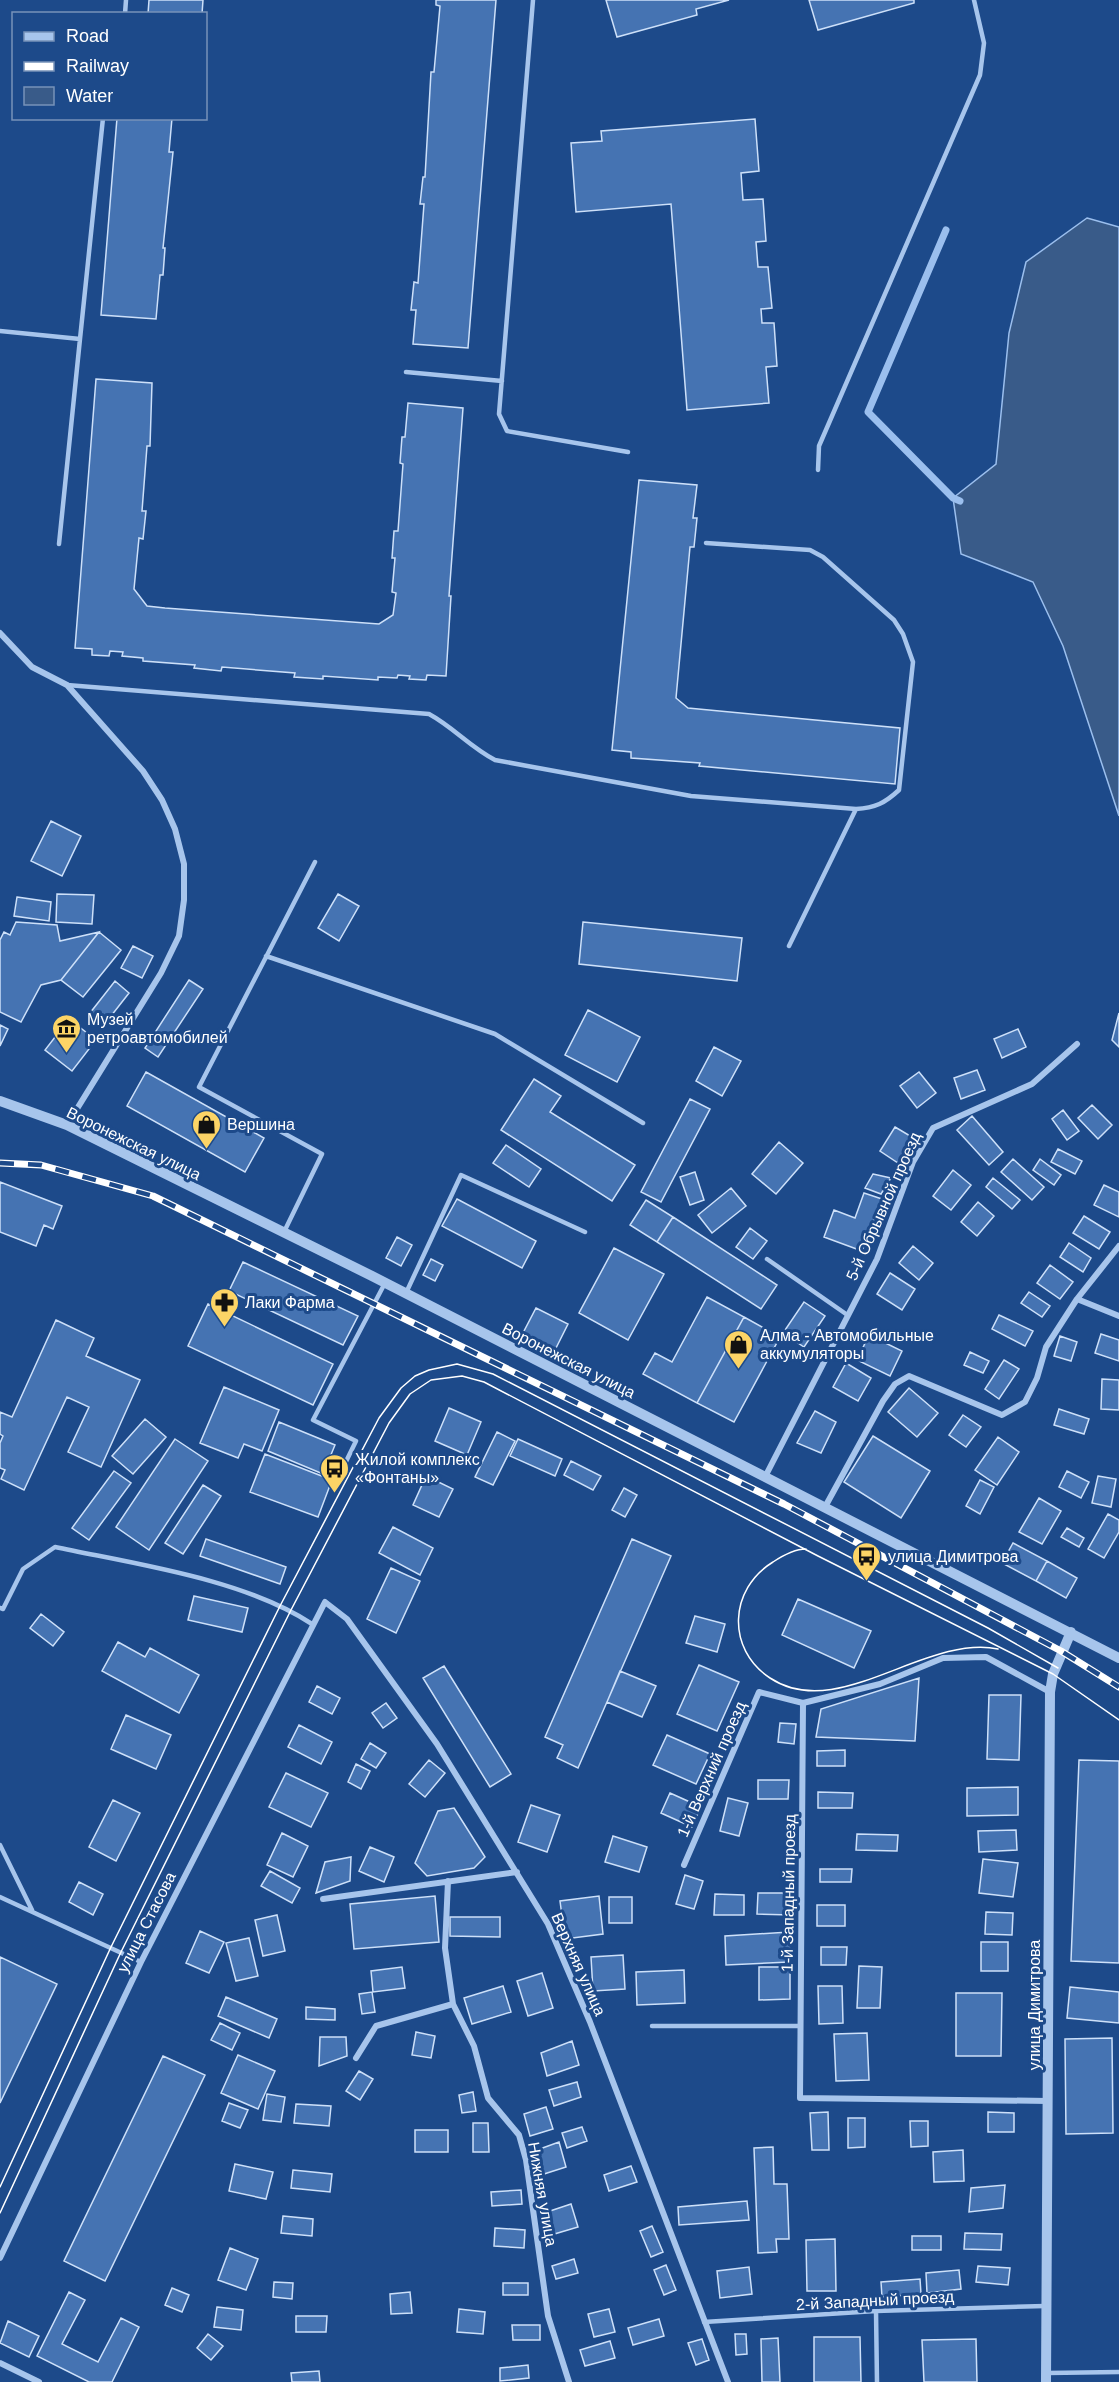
<svg xmlns="http://www.w3.org/2000/svg" width="1119" height="2382" font-family="Arial,sans-serif">
	<style>
		.water { fill: #395b89; stroke: #9bbfee; stroke-width: 1.5 }
		.lines { fill: none; stroke-linecap: round; stroke-linejoin: round }
		.stream { stroke: #9bbfee; stroke-width: 7 }
		.building { fill: #4573b2; stroke: #cde0f9; stroke-width: 1.5 }
		.service { stroke: #a7c5ec; stroke-width: 4.5 }
		.minor { stroke: #a7c5ec; stroke-width: 6 }
		.tertiary { stroke: #a7c5ec; stroke-width: 10 }
		.tram { stroke: #fff; stroke-width: 1.5 }
		.rail-casing { stroke: #fff; stroke-width: 7 }
		.rail { stroke: #1d4a8a; stroke-width: 4.5; stroke-dasharray: 14; stroke-linecap: butt }
		.labels { text-anchor: middle; stroke-width: 6; stroke-linejoin: round; paint-order: stroke }
		.poi-label { font-size: 16px; fill: #fff; stroke: #1d4a8a; text-anchor: start }
		.street-label { font-size: 16px; fill: #fff; stroke: #1d4a8a }
	</style>
	<rect width="100%" height="100%" fill="#1d4a8a"/>
	<path class="water" d="M1087,218L1119,227V816L1063,646L1033,582L961,554L953,498L996,464L1009,333L1026,262Z"/>
	<g class="lines">
		<path class="stream" d="M946,230L868,412L953,498L960,501"/>
	</g>
	<path class="building" d="M149,0H203L202,14H148Z
		M436,0H496L468,348L413,344L416,310H411L414,282L418,283L424,204H420L423,177H425L431,72H434L440,6L436,5Z
		M606,0H729L696,9L697,15L617,37Z
		M809,0H914V3L818,30Z
		M117,118H172L169,152H173L163,248H165L163,275H160L156,319L101,315Z
		M755,119L759,171L741,173L743,200L763,199L766,241L756,242L758,267H768L772,308L761,309L762,323H774L777,366L766,367L769,403L687,410L671,204L576,212L571,143L602,141L601,131Z
		M96,379L152,383L150,446H147L142,511H146L143,539L139,538L134,589L147,606L165,608L379,624L393,615L396,593L392,592L395,558H392L394,531H398L403,464L400,463L402,437H405L408,403L463,408L449,596H451L446,676L427,675L426,680L409,679L410,676L398,675L397,678L378,677V680L323,676V679L294,677L295,673L222,667L221,671L194,668L195,665L143,661V658L122,656L123,652L110,651L109,656L92,655V649L75,648Z
		M639,480L697,485L693,518H697L694,547H690L676,698L688,708L900,728L895,784L699,766L700,763L631,758V752L612,750Z
		M51,821L81,836L62,876L31,861Z
		M57,894L94,895L92,924L56,922Z
		M338,894L359,906L339,941L318,928Z
		M17,897L51,902L49,921L14,916Z
		M16,922L57,925L60,941L99,932L61,980L41,985L21,1022L0,1012V940L4,932L10,935Z
		M583,922L742,938L737,981L579,964Z
		M99,932L121,950L83,997L61,980Z
		M133,946L153,956L142,978L121,968Z
		M189,980L203,989L158,1057L145,1048Z
		M115,981L129,993L104,1025L90,1013Z
		M588,1010L640,1037L617,1082L565,1055Z
		M1119,1013V1047L1112,1040Z
		M69,1019L96,1040L72,1071L45,1050Z
		M0,1025L8,1029L0,1046Z
		M1018,1029L1026,1047L1002,1058L994,1039Z
		M714,1047L741,1061L722,1096L696,1081Z
		M977,1070L985,1090L961,1099L954,1078Z
		M146,1072L264,1138L245,1172L127,1106Z
		M919,1072L936,1093L917,1108L900,1086Z
		M534,1079L561,1096L550,1112L635,1165L612,1201L501,1130Z
		M690,1099L710,1109L661,1202L641,1192Z
		M1092,1105L1112,1125L1098,1139L1078,1118Z
		M1063,1110L1079,1131L1067,1140L1052,1119Z
		M972,1116L1003,1152L989,1165L957,1130Z
		M895,1127L917,1140L901,1165L880,1151Z
		M779,1142L803,1163L776,1194L752,1174Z
		M506,1145L541,1169L529,1187L493,1163Z
		M1058,1149L1082,1161L1075,1174L1051,1162Z
		M1013,1159L1044,1187L1032,1200L1001,1172Z
		M1040,1159L1061,1175L1054,1185L1033,1170Z
		M953,1170L971,1185L951,1210L933,1196Z
		M695,1172L704,1200L690,1205L680,1177Z
		M873,1174L891,1178L881,1194L865,1188Z
		M993,1178L1020,1200L1012,1209L986,1187Z
		M0,1182L62,1206L53,1229L44,1225L36,1246L0,1232Z
		M1104,1185L1119,1192V1217L1094,1205Z
		M731,1188L746,1206L712,1233L698,1215Z
		M864,1193L882,1199L862,1251L824,1237L834,1210L855,1218Z
		M457,1199L536,1241L522,1268L442,1226Z
		M646,1200L673,1217L657,1242L630,1225Z
		M978,1202L994,1216L977,1236L961,1222Z
		M1084,1216L1110,1232L1099,1249L1073,1233Z
		M673,1217L777,1285L761,1309L657,1242Z
		M750,1228L767,1241L753,1259L736,1247Z
		M397,1237L412,1245L401,1266L386,1258Z
		M1069,1243L1091,1258L1083,1272L1060,1257Z
		M913,1246L933,1263L919,1280L899,1263Z
		M614,1248L664,1274L628,1340L579,1313Z
		M431,1259L443,1265L435,1281L423,1275Z
		M243,1262L358,1316L343,1345L229,1291Z
		M1050,1265L1073,1282L1060,1299L1037,1283Z
		M890,1273L915,1289L902,1310L877,1294Z
		M1029,1292L1050,1306L1042,1317L1021,1303Z
		M707,1297L744,1317L697,1403L643,1374L655,1353L672,1362Z
		M804,1302L825,1316L804,1347L783,1333Z
		M208,1304L333,1364L313,1405L188,1346Z
		M536,1308L568,1324L555,1350L523,1333Z
		M999,1315L1033,1331L1025,1346L992,1329Z
		M744,1317L780,1337L734,1422L697,1403Z
		M56,1320L94,1338L86,1356L140,1380L101,1467L68,1452L89,1407L67,1397L24,1490L1,1479L5,1470L0,1468V1443L3,1436L0,1434V1412L12,1417Z
		M1101,1334L1119,1340V1361L1095,1353Z
		M869,1335L902,1351L890,1376L857,1360Z
		M1060,1336L1077,1342L1071,1361L1054,1356Z
		M970,1352L989,1361L983,1373L964,1365Z
		M1004,1360L1019,1369L999,1399L985,1389Z
		M846,1363L871,1378L858,1401L833,1387Z
		M1102,1379L1119,1380V1410L1101,1409Z
		M224,1387L279,1410L262,1451L244,1444L238,1458L200,1443Z
		M909,1388L938,1413L917,1437L888,1412Z
		M449,1408L481,1422L467,1455L435,1441Z
		M1059,1409L1089,1419L1084,1434L1054,1425Z
		M815,1411L836,1422L821,1453L797,1443Z
		M963,1415L981,1427L966,1447L949,1435Z
		M145,1419L166,1437L133,1474L112,1456Z
		M279,1422L335,1445L323,1474L268,1451Z
		M497,1432L515,1441L493,1485L475,1477Z
		M873,1436L930,1471L901,1518L844,1482Z
		M998,1437L1019,1452L997,1485L975,1470Z
		M175,1439L208,1461L149,1550L116,1527Z
		M518,1439L562,1459L555,1476L510,1456Z
		M265,1454L332,1480L318,1517L250,1492Z
		M571,1461L601,1476L593,1490L564,1475Z
		M114,1471L131,1483L89,1540L72,1528Z
		M1067,1471L1089,1482L1081,1498L1059,1487Z
		M426,1476L453,1489L439,1517L413,1505Z
		M1098,1476L1116,1479L1111,1507L1092,1503Z
		M980,1480L994,1487L980,1514L966,1506Z
		M203,1485L221,1496L183,1554L165,1543Z
		M624,1488L637,1495L625,1517L612,1510Z
		M1039,1498L1061,1511L1042,1544L1019,1532Z
		M1108,1514L1119,1520V1532L1104,1558L1088,1549Z
		M393,1527L433,1548L420,1575L379,1553Z
		M1067,1528L1084,1538L1079,1547L1061,1537Z
		M206,1539L286,1567L280,1584L200,1556Z
		M632,1539L671,1556L578,1768L557,1758L563,1745L545,1737Z
		M1013,1543L1047,1561L1036,1581L1002,1563Z
		M1047,1561L1077,1578L1066,1598L1036,1581Z
		M391,1568L420,1581L396,1633L367,1619Z
		M194,1596L248,1608L242,1632L188,1620Z
		M798,1599L871,1631L854,1668L782,1635Z
		M41,1614L64,1632L53,1646L30,1628Z
		M695,1616L725,1624L717,1652L686,1643Z
		M118,1642L145,1657L150,1648L199,1675L179,1713L102,1671Z
		M699,1665L739,1682L717,1731L677,1714Z
		M444,1666L511,1774L490,1787L423,1678Z
		M620,1671L656,1686L642,1717L607,1702Z
		M919,1678L915,1741L816,1737L821,1709Z
		M317,1686L340,1698L332,1714L309,1702Z
		M989,1695H1021L1019,1760L987,1759Z
		M386,1703L397,1718L383,1728L372,1713Z
		M126,1715L171,1735L156,1769L111,1749Z
		M780,1723L796,1724L794,1744L778,1742Z
		M299,1725L332,1742L321,1764L288,1747Z
		M667,1735L710,1754L696,1784L653,1765Z
		M370,1743L386,1753L376,1768L361,1759Z
		M845,1750V1766H817V1751Z
		M429,1760L445,1773L425,1797L409,1784Z
		M1079,1760L1119,1761V1963L1071,1961Z
		M356,1764L370,1771L361,1789L348,1782Z
		M286,1773L328,1793L311,1827L269,1807Z
		M758,1780H789L788,1799H758Z
		M1018,1787V1815L967,1816V1788Z
		M818,1792L853,1793L852,1808H818Z
		M670,1793L701,1807L692,1827L661,1813Z
		M728,1798L748,1803L739,1836L720,1831Z
		M113,1800L140,1813L116,1861L89,1847Z
		M531,1805L560,1815L547,1852L518,1842Z
		M454,1808L485,1857L474,1868L427,1876L415,1863L438,1811Z
		M1016,1830L1017,1850L979,1852L978,1831Z
		M282,1833L308,1846L293,1877L267,1865Z
		M857,1834L898,1835L897,1851L856,1850Z
		M613,1836L647,1847L639,1872L605,1862Z
		M370,1847L394,1857L384,1882L359,1871Z
		M351,1857L350,1881L316,1893L325,1862Z
		M983,1859L1018,1863L1013,1897L979,1893Z
		M820,1869H852L851,1882H820Z
		M270,1871L300,1888L292,1903L261,1886Z
		M685,1875L703,1881L694,1909L676,1904Z
		M79,1882L103,1894L93,1915L69,1902Z
		M758,1893H792V1915L757,1914Z
		M715,1894L744,1895V1915H714Z
		M435,1896L439,1942L354,1949L350,1904Z
		M599,1896L603,1934L565,1939L560,1901Z
		M609,1897H632V1923H609Z
		M817,1905H845V1926H817Z
		M986,1912L1013,1913L1012,1935L985,1934Z
		M277,1915L285,1951L263,1956L255,1920Z
		M450,1917H500V1937L450,1936Z
		M200,1931L224,1942L209,1973L186,1963Z
		M789,1932L790,1962L726,1965L725,1936Z
		M249,1938L258,1976L236,1981L226,1943Z
		M981,1942H1008V1971H981Z
		M821,1947H847L846,1965H821Z
		M623,1955L625,1989L593,1991L591,1957Z
		M0,1957L57,1984L0,2103Z
		M859,1966L882,1967L880,2008H857Z
		M402,1967L405,1988L373,1992L371,1971Z
		M759,1967H790V1999L759,2000Z
		M684,1970L685,2003L637,2005L636,1972Z
		M542,1973L553,2008L528,2016L517,1981Z
		M503,1986L511,2012L472,2024L464,1998Z
		M818,1986H842L843,2023L819,2024Z
		M1070,1987L1119,1992V2023L1067,2018Z
		M372,1992L375,2012L362,2014L359,1994Z
		M956,1993H1002L1001,2056H956Z
		M226,1997L277,2019L269,2038L218,2016Z
		M306,2007L335,2009V2020L306,2019Z
		M220,2023L240,2033L232,2050L211,2040Z
		M416,2032L435,2036L431,2058L412,2055Z
		M867,2033L869,2080L836,2081L834,2034Z
		M320,2037H346L347,2056L319,2066Z
		M1112,2038L1113,2133L1066,2134L1065,2039Z
		M572,2041L579,2065L547,2076L541,2053Z
		M238,2055L275,2071L258,2109L221,2093Z
		M163,2056L205,2075L105,2281L64,2261Z
		M359,2071L373,2079L360,2100L346,2091Z
		M577,2082L581,2097L554,2106L549,2090Z
		M473,2092L476,2111L462,2113L459,2095Z
		M267,2094L285,2097L281,2122L263,2120Z
		M229,2103L248,2110L240,2128L222,2121Z
		M296,2104L331,2106L329,2126L294,2123Z
		M546,2107L553,2129L530,2136L524,2114Z
		M828,2112L829,2150H812L810,2113Z
		M988,2112L1014,2113V2132H988Z
		M848,2118H865V2147L848,2148Z
		M910,2121H928V2146L911,2147Z
		M473,2123H488L489,2152H473Z
		M582,2127L587,2141L567,2148L562,2133Z
		M415,2130H448V2152H415Z
		M559,2142L566,2167L544,2174L537,2150Z
		M773,2147L774,2184H787L789,2239H776L777,2252L758,2253L754,2148Z
		M963,2150L964,2181L934,2182L933,2152Z
		M235,2164L273,2172L266,2199L229,2191Z
		M631,2166L637,2182L609,2191L604,2175Z
		M293,2170L332,2174L330,2192L291,2188Z
		M1005,2185L1003,2208L969,2212L971,2188Z
		M521,2190L522,2204L492,2206L491,2192Z
		M747,2201L749,2220L679,2225L678,2207Z
		M571,2204L578,2227L551,2235L544,2213Z
		M283,2216L313,2219L312,2236L281,2233Z
		M652,2226L663,2252L651,2257L640,2231Z
		M495,2228L525,2230L524,2248L494,2246Z
		M965,2233L1002,2234L1001,2250L964,2249Z
		M912,2236H941V2250H912Z
		M835,2239L836,2291H807L806,2240Z
		M230,2248L258,2259L246,2290L218,2280Z
		M574,2259L578,2273L556,2279L552,2266Z
		M666,2265L676,2290L664,2295L654,2270Z
		M978,2266L1010,2268L1008,2285L976,2282Z
		M749,2267L752,2294L720,2298L717,2271Z
		M959,2270L961,2289L927,2293L926,2273Z
		M920,2279L921,2294L882,2297L881,2282Z
		M274,2282L293,2283L292,2299L273,2297Z
		M503,2283H528V2295H503Z
		M172,2288L189,2295L182,2312L165,2305Z
		M69,2292L85,2300L62,2344L98,2362L121,2318L139,2327L112,2382H89L37,2356Z
		M410,2292L412,2313L391,2314L390,2294Z
		M217,2307L243,2310L241,2330L214,2327Z
		M459,2309L485,2312L483,2334L457,2332Z
		M609,2309L615,2332L594,2337L588,2314Z
		M296,2316H327L326,2332H296Z
		M659,2319L664,2336L633,2345L628,2328Z
		M8,2321L39,2336L29,2357L0,2343Z
		M512,2325H540V2340H513Z
		M208,2334L223,2346L211,2360L197,2348Z
		M735,2334H746L747,2354L736,2355Z
		M814,2337H860L861,2382H814Z
		M778,2338L780,2382H762L761,2339Z
		M702,2339L709,2360L696,2365L688,2343Z
		M976,2339L977,2382H924L922,2340Z
		M610,2341L615,2358L585,2366L580,2350Z
		M528,2365L529,2378L500,2381V2368Z
		M319,2371L320,2382H292L291,2373Z"/>
	<g class="lines">
		<path class="service" d="M533,0L499,414L507,431L628,452
			M125,14L126,0
			M0,331L80,339L59,544
			M80,339L103,118
			M406,372L502,381
			M818,470L819,446L980,75L984,43L974,0
			M67,685L429,714C453,727 470,747 495,760L691,796L856,809C875,808 885,803 899,790L913,662L903,634L894,620L823,557L810,550L706,543
			M789,946L856,809
			M266,956L495,1034L643,1123
			M284,1232L322,1154L199,1087L315,862
			M767,1259L846,1314
			M406,1293L461,1175L585,1232
			M338,1478L356,1441L313,1420L385,1283
			M0,1608L3,1609L23,1569L55,1547C135,1564 244,1579 312,1624
			M0,1845L32,1910
			M0,1897L141,1962
			M652,2026H800
			M876,2311L877,2382
			M704,2322L876,2311L1045,2306
			M1047,2373L1119,2372"/>
		<path class="minor" d="M0,633L32,667L67,685L143,771L162,800L175,829L184,864V900L179,936L161,973L67,1125
			M1077,1299L1119,1316
			M765,1477L877,1259L913,1162L933,1128L1032,1084L1077,1044
			M825,1507L883,1401L895,1384L909,1376L1002,1415L1025,1402L1037,1378L1046,1347L1077,1299L1119,1246
			M684,1865L759,1692L803,1703
			M448,1881L445,1948L453,2004L474,2046L488,2098L519,2135L526,2160L548,2316L569,2382
			M323,1899L517,1872
			M356,2058L376,2026L453,2004
			M1049,2101L800,2098L803,1703L880,1684L943,1658L986,1657L1050,1692
			M0,2258L141,1962L325,1602L347,1619L437,1744L548,1924L590,2022L728,2382
			M0,2363L39,2382"/>
		<path class="tertiary" d="M0,1101L67,1125L372,1276L1119,1658
			M1046,2382L1050,1692L1053,1674L1071,1632"/>
		<path class="tram" d="M806,1549C794,1549 782,1556 773,1562C729,1589 726,1649 770,1678C838,1723 925,1634 998,1649
			M0,2187L111,1947L280,1606L379,1418L401,1388L415,1376L429,1370L457,1364L493,1374L988,1628L1058,1668
			M0,2213L121,1952L291,1610L389,1423L410,1394L431,1380L462,1376L484,1382L818,1556L1053,1674L1119,1720"/>
		<defs>
			<path id="rail" d="M0,1163L41,1165L153,1196L784,1504L1061,1651L1119,1687"/>
		</defs>
		<use href="#rail" class="rail-casing"/>
		<use href="#rail" class="rail"/>
	</g>
	<defs>
		<symbol id="museum-pin" viewBox="-11 -11 22 30"><path d="M0 17L-7.5 6A9.5 9.5 0 1 1 7.5 6Z" fill="#fcd466" stroke="#1d4a8a"/><path d="M0-6L6-3V-2H-6V-3ZM-5-1h2V3h-2ZM-1-1h2V3h-2ZM3-1h2V3H3ZM-6 4H6V6H-6Z" fill="#111"/></symbol>
		<symbol id="shop-pin" viewBox="-11 -11 22 30"><path d="M0 17L-7.5 6A9.5 9.5 0 1 1 7.5 6Z" fill="#fcd466" stroke="#1d4a8a"/><path d="M-5-2.5h2.3a2.7 3.5 0 0 1 5.4 0H5L5.5 6h-11ZM-1.5-2.5h3a1.5 2.3 0 0 0-3 0Z" fill="#111"/></symbol>
		<symbol id="pharmacy-pin" viewBox="-11 -11 22 30"><path d="M0 17L-7.5 6A9.5 9.5 0 1 1 7.5 6Z" fill="#fcd466" stroke="#1d4a8a"/><path d="M-2-6h4v4h4v4h-4v4h-4v-4h-4v-4h4Z" fill="#111"/></symbol>
		<symbol id="bus-pin" viewBox="-11 -11 22 30"><path d="M0 17L-7.5 6A9.5 9.5 0 1 1 7.5 6Z" fill="#fcd466" stroke="#1d4a8a"/><path d="M-5-6H5V4H4V6H2V4H-2V6H-4V4H-5ZM-3.5-4V0h7V-4ZM-3.5 1.2v1.5H-2V1.2ZM2 1.2v1.5H3.5V1.2Z" fill="#111"/></symbol>
	</defs>
	<g fill-rule="evenodd">
		<use href="#museum-pin" x="50" y="1012" width="33" height="45"/>
		<use href="#shop-pin" x="190" y="1108" width="33" height="45"/>
		<use href="#pharmacy-pin" x="208" y="1286" width="33" height="45"/>
		<use href="#shop-pin" x="722" y="1328" width="33" height="45"/>
		<use href="#bus-pin" x="318" y="1452" width="33" height="45"/>
		<use href="#bus-pin" x="850" y="1540" width="33" height="45"/>
	</g>
	<g class="labels">
		<g class="poi-label">
			<text x="87" y="1025">Музей<tspan x="87" dy="18">ретроавтомобилей</tspan></text>
			<text x="227" y="1130">Вершина</text>
			<text x="245" y="1308">Лаки Фарма</text>
			<text x="760" y="1341">Алма - Автомобильные<tspan x="760" dy="18">аккумуляторы</tspan></text>
			<text x="355" y="1465">Жилой комплекс<tspan x="355" dy="18">«Фонтаны»</tspan></text>
			<text x="888" y="1562">улица Димитрова</text>
		</g>
		<g class="street-label">
			<text transform="translate(134 1143) rotate(26)" y="6">Воронежская улица</text>
			<text transform="translate(883 1206) rotate(-66)" y="6">5-й Обрывной проезд</text>
			<text transform="translate(569 1360) rotate(27)" y="6">Воронежская улица</text>
			<text transform="translate(711 1769) rotate(-66)" y="6">1-й Верхний проезд</text>
			<text transform="translate(788 1893) rotate(-89)" y="6">1-й Западный проезд</text>
			<text transform="translate(146 1922) rotate(-63)" y="6">улица Стасова</text>
			<text transform="translate(579 1964) rotate(66)" y="6">Верхняя улица</text>
			<text transform="translate(1034 2005) rotate(-90)" y="6">улица Димитрова</text>
			<text transform="translate(543 2194) rotate(80)" y="6">Нижняя улица</text>
			<text transform="translate(875 2300) rotate(-3)" y="6">2-й Западный проезд</text>
		</g>
	</g>
	<rect x="12" y="12" width="195" height="108" fill="#1d4a8a" stroke="#7792b9" stroke-width="1.5"/>
	<rect x="24" y="32" width="30" height="9" fill="#a7c5ec" stroke="#7792b9" stroke-width="1.5"/>
	<text x="66" y="42" font-size="18" fill="#ffffff">Road</text>
	<rect x="24" y="62" width="30" height="9" fill="#ffffff" stroke="#7792b9" stroke-width="1.5"/>
	<text x="66" y="72" font-size="18" fill="#ffffff">Railway</text>
	<rect x="24" y="87" width="30" height="18" fill="#395b89" stroke="#7792b9" stroke-width="1.5"/>
	<text x="66" y="102" font-size="18" fill="#ffffff">Water</text>
</svg>
